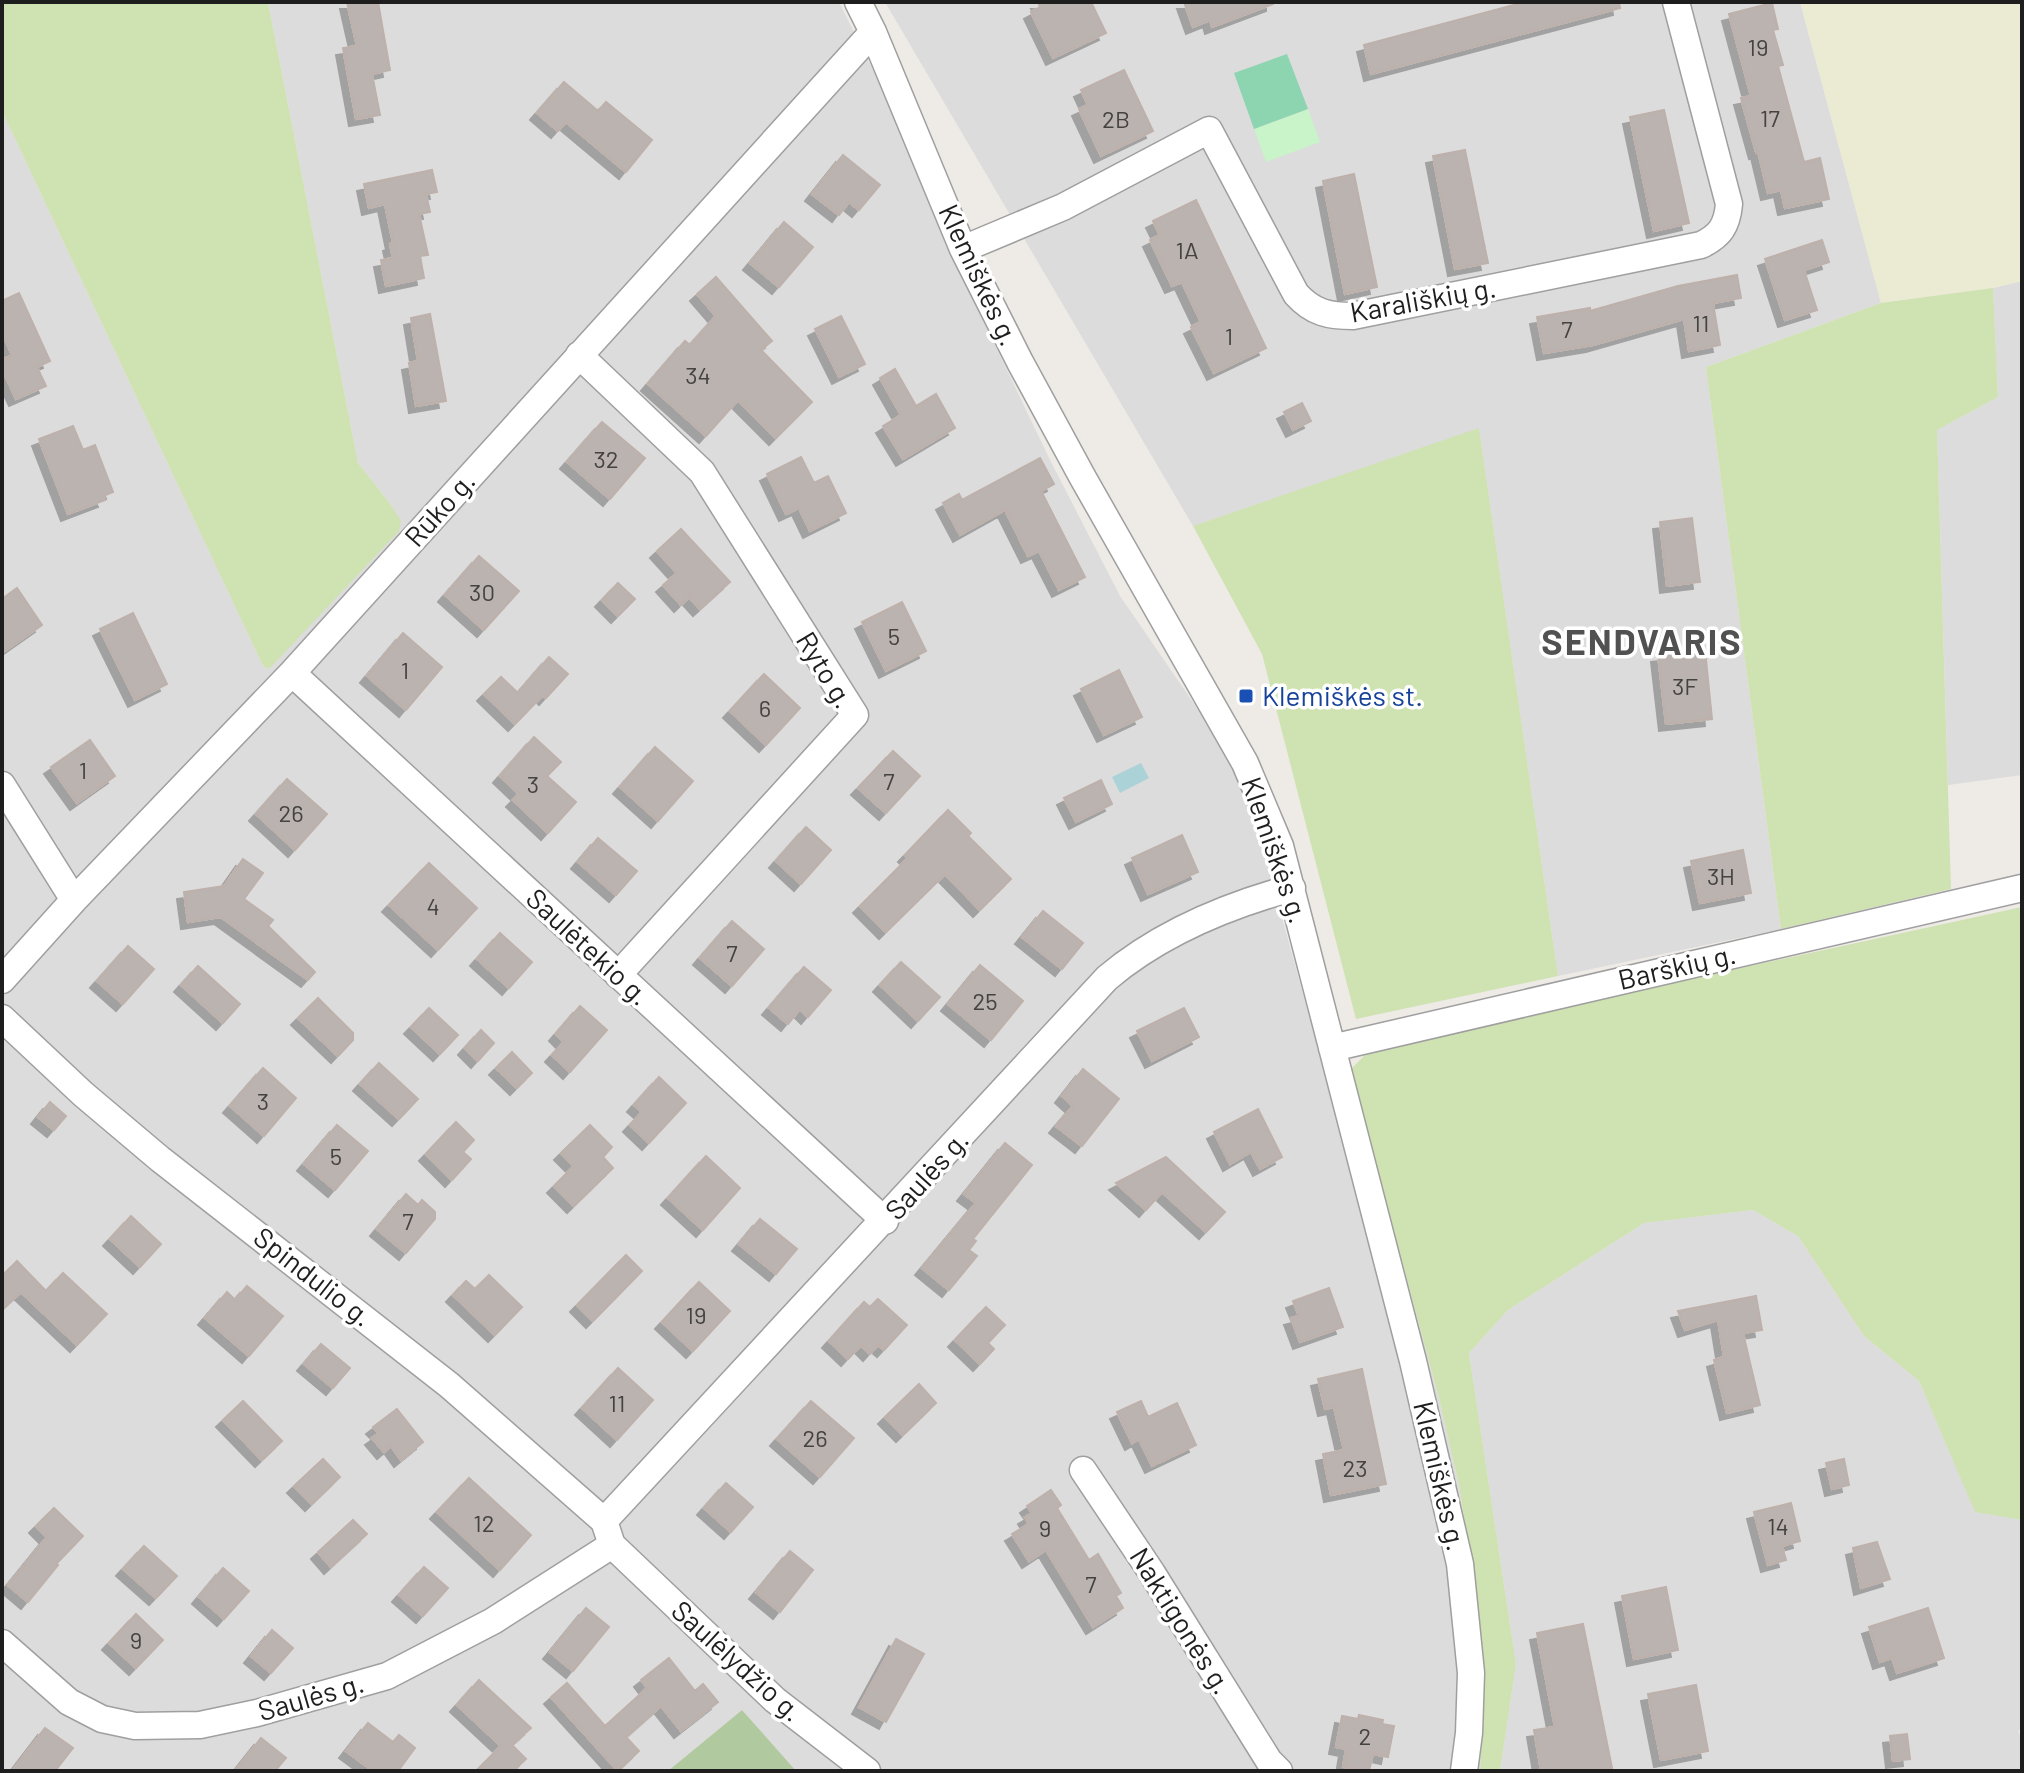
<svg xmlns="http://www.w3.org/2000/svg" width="2024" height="1773" font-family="Barlow,sans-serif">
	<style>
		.residential { fill: #dcdcdc }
		.farmland { fill: #ebead3 }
		.grass { fill: #cfe2b2 }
		.forest { fill: #b0c99f }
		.park { fill: #c9f3c8 }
		.pitch { fill: #8dd4b0 }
		.water { fill: #abd2d7 }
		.building { fill: #bbb3af; stroke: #beb0aa; stroke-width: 2; filter: url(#shadow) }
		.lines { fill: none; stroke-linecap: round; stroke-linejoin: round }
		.street-casing { stroke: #9f9f9f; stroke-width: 29 }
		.street { stroke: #fff; stroke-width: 26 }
		.transit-dot { fill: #1a4fb4; stroke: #fff; stroke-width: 3 }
		.labels { text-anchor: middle; stroke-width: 7; stroke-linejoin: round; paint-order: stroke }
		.number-label { font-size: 24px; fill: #454342 }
		.street-label { font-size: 28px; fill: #1e1e1e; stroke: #fff }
		.transit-label { font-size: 28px; fill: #164399; stroke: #fff; text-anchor: start }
		.district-label { font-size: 36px; font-weight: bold; letter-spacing: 2px; fill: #515151; stroke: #fff }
	</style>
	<defs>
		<filter id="shadow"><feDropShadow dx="-7" dy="7" stdDeviation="0" flood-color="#0004"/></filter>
	</defs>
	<rect width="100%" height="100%" fill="#eeeae6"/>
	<path class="residential" d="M268,2H839L876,76L964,280L1049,458L1120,596L1225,749L1255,820L1327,1081L1350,1070L1439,1398L1459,1485L1475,1589L1484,1687L1480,1771H795L742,1710L668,1771H2V111L263,666L269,669L391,505L358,463Z
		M885,2H1800L1881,303L1706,367L1781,929L1558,976L1479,429L1193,526Z
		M2022,281V775L1948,785L1937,430L1998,397L1993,288Z
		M1753,1210L1798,1236L1864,1336L1919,1381L1975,1511L2022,1520V1728L2018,1731L2022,1739V1771H1500L1516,1664L1469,1353L1508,1310L1644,1223Z"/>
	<path class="farmland" d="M1800,2H2022V281L1993,288L1881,303Z"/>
	<path class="grass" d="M2,2H268L358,463L391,505L401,521L399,531L269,669L263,666L2,111Z
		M1993,288L1998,397L1937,430L1951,889L1781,929L1706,367L1881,303Z
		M1479,428L1558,976L1356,1019L1262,654L1193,526Z
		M2022,907V1520L1975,1512L1919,1381L1864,1336L1798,1236L1753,1210L1644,1223L1508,1310L1469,1353L1516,1664L1500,1771H1480L1484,1687L1475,1589L1459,1485L1439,1398L1350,1070L1372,1048Z"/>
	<path class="forest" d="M742,1710L796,1771H668Z"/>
	<path class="park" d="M1308,109L1320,142L1266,162L1254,129Z"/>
	<path class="pitch" d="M1287,54L1308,109L1254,129L1234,73Z"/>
	<path class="water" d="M1141,763L1149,778L1120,793L1112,777Z"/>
	<path class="building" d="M347,2H378L390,70L372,74L380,115L356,119L343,48L357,46Z
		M1038,2H1091L1106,33L1053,58L1031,12L1040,7Z
		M1184,2H1273V4L1212,27L1210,20L1193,27Z
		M1525,2H1619L1620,8L1371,74L1364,45Z
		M1772,3L1778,29L1773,30L1783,65L1778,66L1804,162L1820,158L1829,199L1785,208L1781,190L1768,193L1758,151L1756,152L1741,98L1751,96L1729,14Z
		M1124,70L1153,131L1101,156L1079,109L1088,105L1081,90Z
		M564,82L598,111L606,102L652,140L626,172L566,122L558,131L537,113Z
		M1664,110L1689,223L1654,231L1630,117Z
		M1465,150L1488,263L1455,269L1433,156Z
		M843,155L880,185L859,210L849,202L839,215L812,194Z
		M432,170L437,192L426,194L430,212L419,214L428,255L420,256L424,278L386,286L381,260L393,258L390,244L393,243L385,204L369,208L364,184Z
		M1354,174L1377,287L1345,294L1323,181Z
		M1196,200L1266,348L1214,373L1191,327L1201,322L1182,282L1172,286L1150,240L1160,235L1153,221Z
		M784,222L813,247L779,287L750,263Z
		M1822,240L1829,262L1804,270L1817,310L1785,320L1765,259Z
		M1737,275L1741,298L1713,303L1720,345L1689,351L1684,319L1593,345L1544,353L1537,317L1590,308V311L1678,286Z
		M716,277L772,341L761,350L812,402L776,438L738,400L706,436L648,384L685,341L690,345L716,316L697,294Z
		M19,293L50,361L37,367L46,386L16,399L2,369V360L12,355L2,332V301Z
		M430,314L446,401L416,406L409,363L418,361L411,318Z
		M841,316L865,364L839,377L815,329Z
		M895,369L916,406L936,394L955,428L903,459L883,426L901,415L880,378Z
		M1302,403L1311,421L1293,430L1284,412Z
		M602,422L645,458L610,499L567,462Z
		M73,426L83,450L95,445L113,492L103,496L105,500L68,514L39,439Z
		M801,457L814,483L828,476L846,513L810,531L799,508L786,514L767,474Z
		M1040,458L1054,484L1041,491L1085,577L1059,590L1039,551L1028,556L1005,510L960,535L943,503L959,494L962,500Z
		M1692,518L1700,582L1667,586L1660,522Z
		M681,529L730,582L700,609L689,597L681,605L663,585L677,573L657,551Z
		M479,556L519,591L484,630L445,595Z
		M618,583L635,599L618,616L602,600Z
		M17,588L42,625L2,653V599Z
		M902,602L926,651L886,671L862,622Z
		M133,613L167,684L135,700L100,629Z
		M403,633L442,667L406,710L367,676Z
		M1705,650L1712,719L1666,724L1658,655Z
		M549,657L568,674L546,698L543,695L515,724L484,694L501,677L518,693Z
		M1119,670L1142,717L1104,735L1081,689Z
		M764,674L800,708L766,745L730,711Z
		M534,737L561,762L547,776L576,802L548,833L513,800L519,794L500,776Z
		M90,740L115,776L77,803L51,767Z
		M655,747L693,781L658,821L620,787Z
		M893,751L920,776L886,813L858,788Z
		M287,779L327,814L295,850L256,814Z
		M1101,780L1112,804L1076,822L1064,798Z
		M948,810L971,833L968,836L1011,879L980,910L945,874L886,932L860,906L908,858L905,855Z
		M806,827L831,850L801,884L776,861Z
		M1182,835L1198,872L1148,894L1132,858Z
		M598,838L637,871L616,895L578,862Z
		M1743,850L1751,893L1700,903L1691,861Z
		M243,859L263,873L244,899L273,920L268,926L315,972L308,980L221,917L188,922L184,892L224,886Z
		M429,863L477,908L438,950L389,905Z
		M1043,911L1083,943L1062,969L1022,937Z
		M732,921L764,949L732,986L700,958Z
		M500,933L532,962L509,988L477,959Z
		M128,946L154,969L123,1004L97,981Z
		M901,962L940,997L918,1021L880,985Z
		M980,965L1023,1001L991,1040L948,1004Z
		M198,966L240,1004L223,1023L181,985Z
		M804,967L831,990L808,1017L800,1009L788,1024L769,1008Z
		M318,998L353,1033V1040L338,1056L298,1018Z
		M580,1006L607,1030L570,1072L552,1055L564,1042L556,1034Z
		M429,1008L458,1035L440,1054L411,1027Z
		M1184,1008L1199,1037L1152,1061L1137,1031Z
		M481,1030L494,1043L478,1061L465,1048Z
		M512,1052L532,1073L517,1088L496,1068Z
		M379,1063L418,1099L399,1119L360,1084Z
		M263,1068L296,1098L264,1136L230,1106Z
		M1083,1069L1119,1099L1082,1146L1056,1126L1073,1106L1062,1096Z
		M659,1077L686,1103L649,1143L630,1125L642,1112L634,1105Z
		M50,1102L66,1116L54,1130L38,1117Z
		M1258,1109L1282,1157L1260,1169L1251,1152L1230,1164L1214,1132Z
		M456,1122L474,1140L463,1152L471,1159L452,1180L426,1154Z
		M337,1125L368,1151L335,1190L304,1164Z
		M590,1125L612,1147L603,1157L613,1168L574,1206L554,1186L574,1166L561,1153Z
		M1005,1143L1032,1165L973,1239L976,1241L969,1250L977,1256L949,1290L922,1268L976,1203L964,1194Z
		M706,1156L740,1188L703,1230L668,1198Z
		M1166,1157L1225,1212L1206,1232L1162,1192L1146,1210L1116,1183Z
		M406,1194L418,1205L422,1200L435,1212V1219L406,1253L377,1229Z
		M131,1216L161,1244L140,1267L110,1239Z
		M760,1219L797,1249L776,1274L739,1244Z
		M626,1255L642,1271L593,1321L577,1305Z
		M17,1261L46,1291L63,1273L107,1314L77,1345L21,1292L2,1310V1276Z
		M489,1275L522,1307L495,1335L453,1295L466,1281L475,1289Z
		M699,1282L730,1311L693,1351L662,1322Z
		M247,1286L283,1316L249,1356L205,1318L227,1292L235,1300Z
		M1329,1288L1343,1327L1300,1342L1291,1318L1299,1316L1293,1301Z
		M1756,1296L1762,1330L1743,1333L1760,1405L1727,1413L1714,1360L1724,1357L1718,1320L1685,1330L1678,1311Z
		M878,1299L907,1325L884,1350L878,1345L870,1354L861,1345L848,1359L829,1341L864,1302L870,1307Z
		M986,1307L1005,1325L988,1343L994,1349L980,1364L955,1340Z
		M321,1344L350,1368L333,1388L304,1364Z
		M618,1368L653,1400L617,1440L582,1408Z
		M1362,1369L1386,1484L1331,1495L1323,1454L1344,1450L1334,1407L1325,1409L1318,1379Z
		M919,1384L936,1403L903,1435L885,1417Z
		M243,1401L282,1441L262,1460L223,1420Z
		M811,1401L854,1438L820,1477L777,1439Z
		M1141,1401L1148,1417L1177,1403L1196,1445L1152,1466L1139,1439L1132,1443L1117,1412Z
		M397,1409L423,1442L401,1460L391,1446L384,1452L372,1438L379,1433L373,1427Z
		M323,1459L340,1477L312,1504L294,1486Z
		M1844,1459L1849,1485L1832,1489L1826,1463Z
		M469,1478L531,1535L500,1570L437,1512Z
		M726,1483L753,1507L731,1532L704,1508Z
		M1051,1490L1061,1505L1057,1508L1089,1560L1098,1554L1121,1593L1116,1596L1123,1608L1093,1627L1046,1550L1029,1561L1012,1534L1029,1524L1025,1517L1032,1513L1027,1506Z
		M1791,1503L1800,1541L1782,1546L1786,1560L1768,1565L1754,1512Z
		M54,1508L83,1536L56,1564L58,1565L28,1602L8,1585L47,1537L36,1526Z
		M353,1520L367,1534L331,1567L318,1552Z
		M1877,1542L1890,1579L1861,1588L1853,1548Z
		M144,1546L177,1576L156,1598L123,1569Z
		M790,1551L813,1570L780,1612L756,1592Z
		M424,1567L448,1588L423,1616L399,1595Z
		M223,1568L249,1591L224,1619L199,1597Z
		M1666,1587L1678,1650L1634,1659L1622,1596Z
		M586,1608L609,1627L573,1671L550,1652Z
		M1928,1608L1944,1658L1897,1673L1892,1658L1880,1662L1869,1627Z
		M136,1614L163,1640L136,1668L109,1643Z
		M1583,1624L1612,1768L1591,1771H1541L1534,1730L1555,1727L1537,1633Z
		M272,1630L293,1648L271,1673L251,1656Z
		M896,1639L924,1654L886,1722L859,1707Z
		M669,1658L695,1691L703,1684L718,1702L681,1731L661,1706L626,1737L639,1751L618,1771L551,1697L567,1683L605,1726L647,1688L641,1680Z
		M479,1680L531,1728L512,1745L526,1759L513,1771H476L501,1746L457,1705Z
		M1696,1685L1708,1751L1661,1760L1648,1694Z
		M1359,1715L1383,1720L1382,1724L1394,1726L1388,1757L1373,1754L1369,1771L1343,1767L1346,1749L1336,1747L1342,1716L1358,1719Z
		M368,1723L393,1742L399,1735L415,1748L398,1771H373L346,1751Z
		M45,1728L73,1748L55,1771H12Z
		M1907,1734L1910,1759L1893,1761L1890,1736Z
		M261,1738L286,1758L275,1771H235Z"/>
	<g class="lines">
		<defs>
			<path id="street" d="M858,2L873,32L963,249L1020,362L1083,478L1245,763L1280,846L1413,1361L1460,1564L1471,1673L1469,1733L1464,1771
				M963,249L1063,207L1209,130L1296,294C1313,313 1329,316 1353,316L1701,245C1720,236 1727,226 1729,204L1676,2
				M579,355L702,472L855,715L618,975
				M292,673L885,1221
				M2,785L74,900
				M2,980L74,900L292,673L873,32
				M2,1018L83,1094L160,1159L449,1385L604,1521L612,1545L775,1700L867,1771
				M1332,1048L2022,888
				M1083,1470L1152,1573L1269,1761L1279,1771
				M604,1521L1107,978C1159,934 1226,906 1292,888
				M2,1643L69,1702L102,1719L135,1726L200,1725L257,1713L387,1676L493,1621L612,1545"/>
		</defs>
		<use href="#street" class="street-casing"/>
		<use href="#street" class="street"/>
	</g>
	<rect class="transit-dot" x="1238" y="688" width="16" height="16" rx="4"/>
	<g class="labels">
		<g class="number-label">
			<text x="1758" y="56">19</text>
			<text x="1770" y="127">17</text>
			<text x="1116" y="128">2B</text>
			<text x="1187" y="259">1A</text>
			<text x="1701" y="332">11</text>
			<text x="1567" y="338">7</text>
			<text x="1229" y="345">1</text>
			<text x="698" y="384">34</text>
			<text x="606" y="468">32</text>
			<text x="482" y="601">30</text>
			<text x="894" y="645">5</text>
			<text x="405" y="679">1</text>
			<text x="1685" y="695">3F</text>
			<text x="765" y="717">6</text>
			<text x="83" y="779">1</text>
			<text x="889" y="790">7</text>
			<text x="533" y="793">3</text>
			<text x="291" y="822">26</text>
			<text x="1721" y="885">3H</text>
			<text x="433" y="915">4</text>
			<text x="732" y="962">7</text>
			<text x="985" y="1010">25</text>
			<text x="263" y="1110">3</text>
			<text x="336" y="1165">5</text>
			<text x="408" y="1230">7</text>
			<text x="696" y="1324">19</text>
			<text x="617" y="1412">11</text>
			<text x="815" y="1447">26</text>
			<text x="1355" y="1477">23</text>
			<text x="484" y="1532">12</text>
			<text x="1778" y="1535">14</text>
			<text x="1045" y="1537">9</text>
			<text x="1091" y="1593">7</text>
			<text x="136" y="1649">9</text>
			<text x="1365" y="1745">2</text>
		</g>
		<g class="street-label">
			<text transform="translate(979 275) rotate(65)" y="10">Klemiškės g.</text>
			<text transform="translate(1423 300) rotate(-10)" y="10">Karališkių g.</text>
			<text transform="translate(440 509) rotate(-48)" y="10">Rūko g.</text>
			<text transform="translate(825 670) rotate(59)" y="10">Ryto g.</text>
			<text transform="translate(1275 850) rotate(71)" y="10">Klemiškės g.</text>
			<text transform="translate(588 947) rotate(43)" y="10">Saulėtekio g.</text>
			<text transform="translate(1677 967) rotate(-13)" y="10">Barškių g.</text>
			<text transform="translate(927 1175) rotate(-48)" y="10">Saulės g.</text>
			<text transform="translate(313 1277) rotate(38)" y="10">Spindulio g.</text>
			<text transform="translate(1440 1476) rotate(77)" y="10">Klemiškės g.</text>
			<text transform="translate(1181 1621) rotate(58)" y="10">Naktigonės g.</text>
			<text transform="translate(737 1661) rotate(42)" y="10">Saulėlydžio g.</text>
			<text transform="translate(311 1697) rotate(-16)" y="10">Saulės g.</text>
		</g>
		<g class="transit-label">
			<text x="1262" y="706">Klemiškės st.</text>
		</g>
		<g class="district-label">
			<text x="1642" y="655">SENDVARIS</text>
		</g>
	</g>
	<rect width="2024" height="1773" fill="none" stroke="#1e1e1e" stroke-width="8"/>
</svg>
